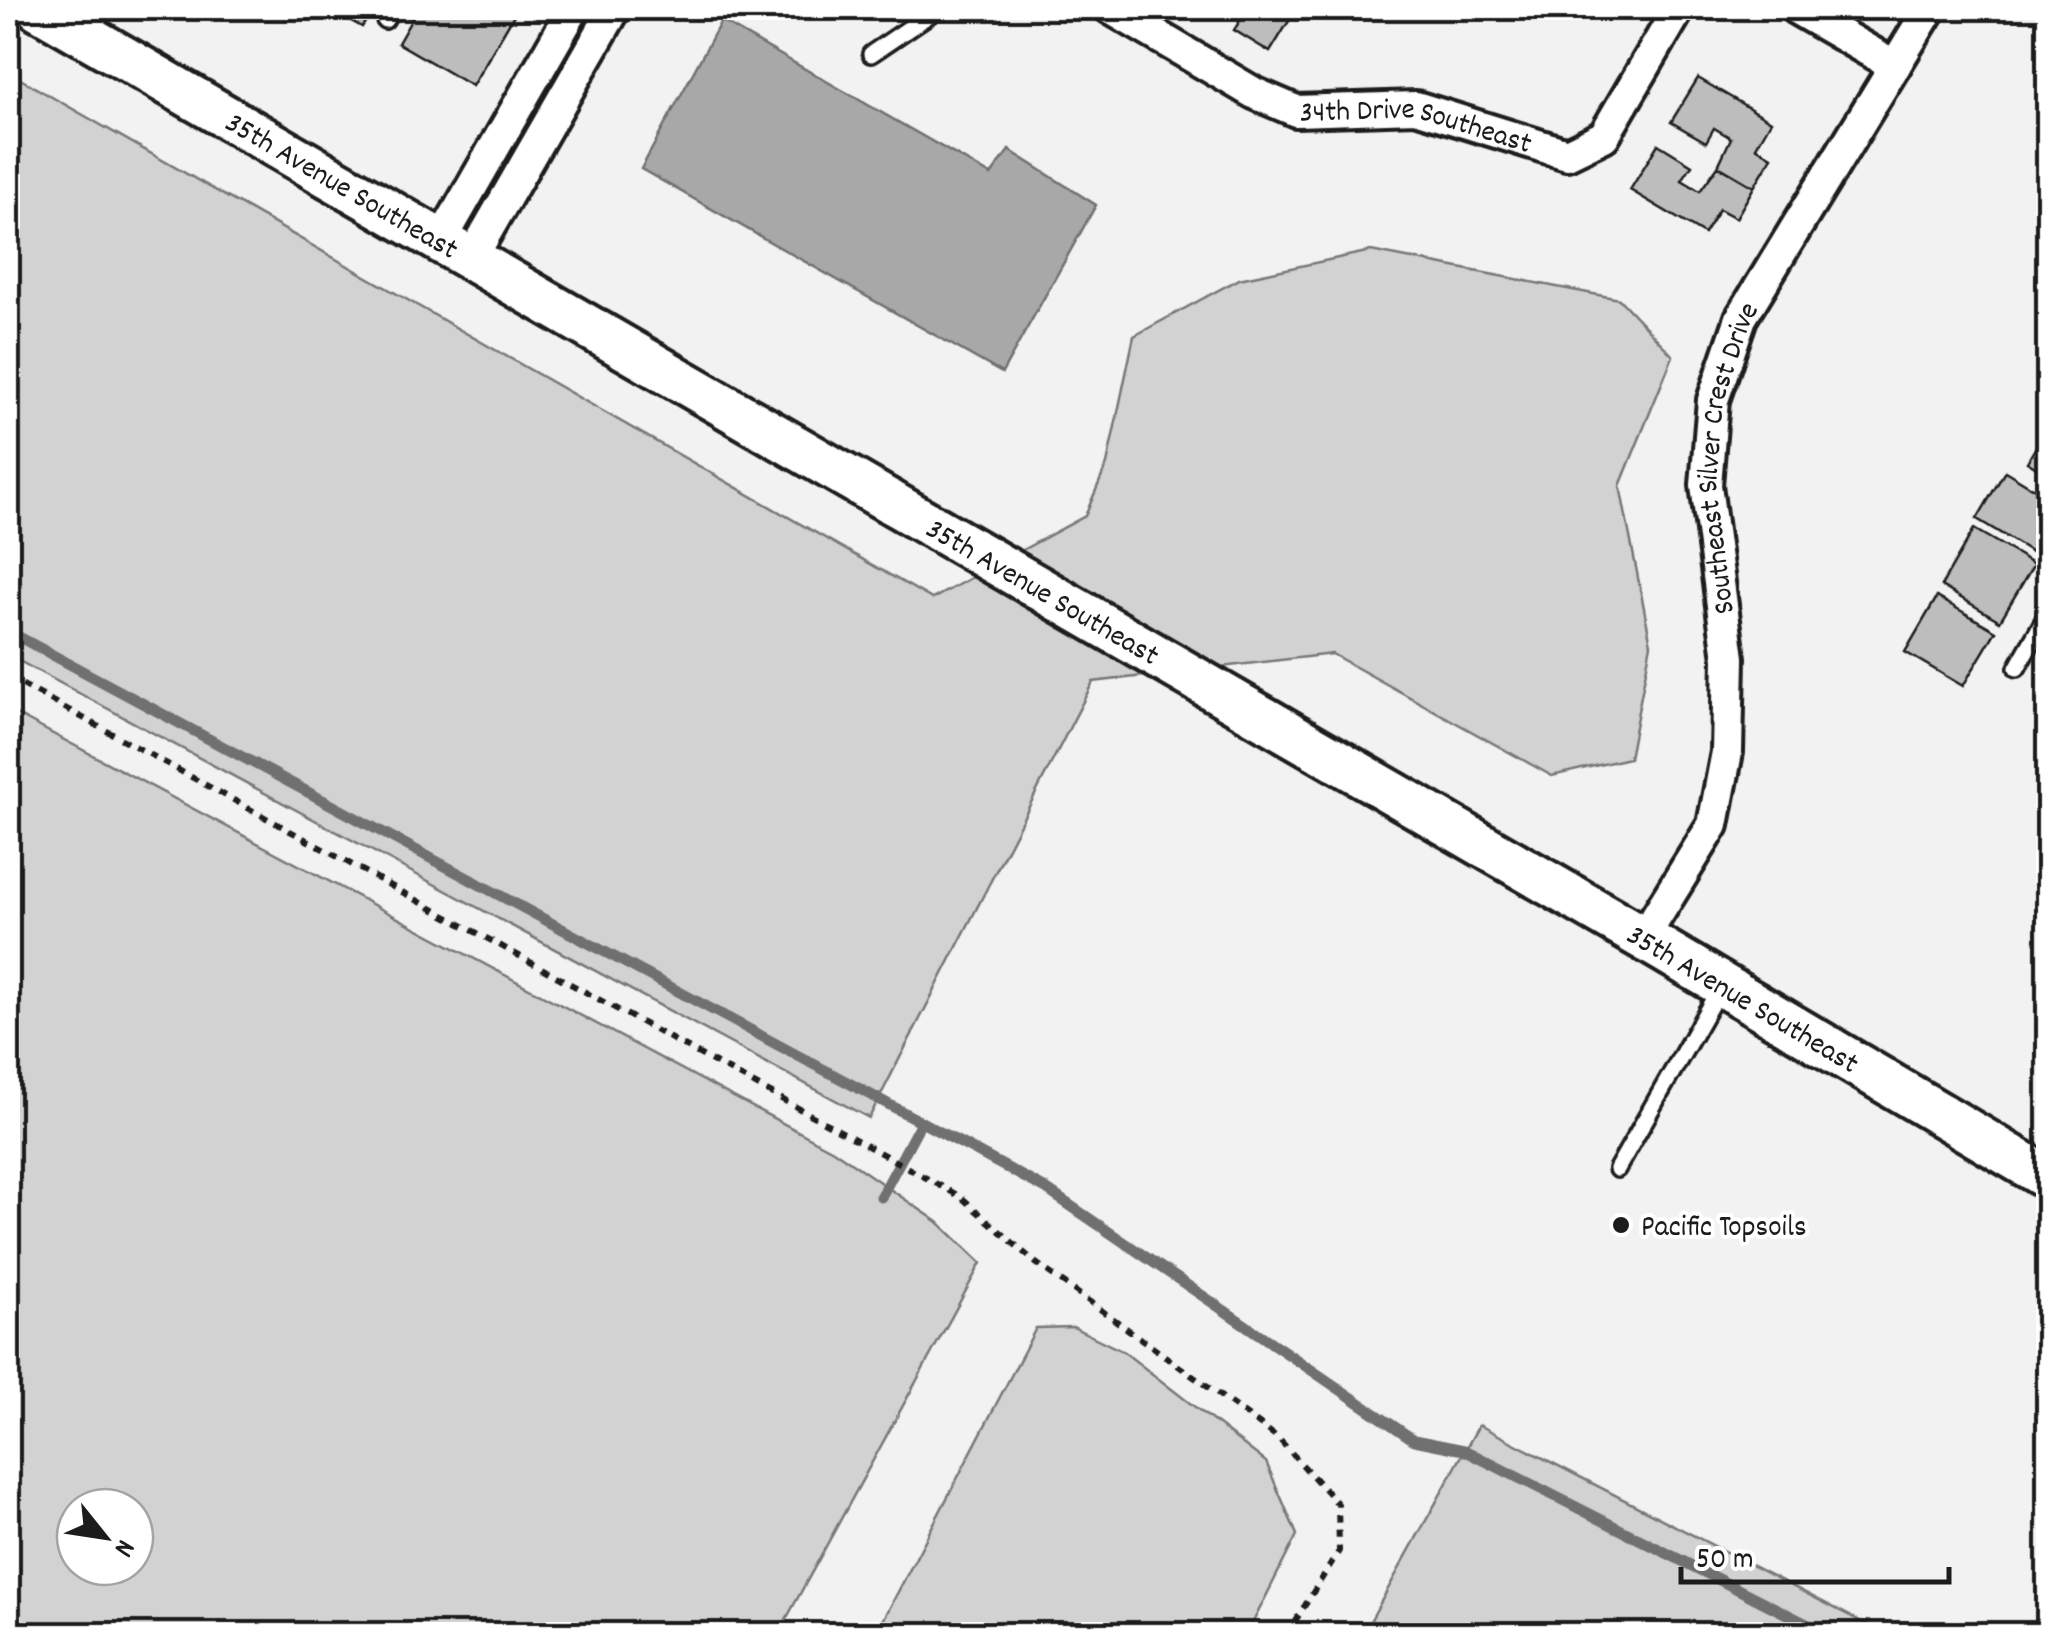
<svg xmlns="http://www.w3.org/2000/svg" width="2056" height="1642" font-family="Dekko,sans-serif">
	<style>
		.green { fill: #d2d2d2; stroke: #777; stroke-width: 2.5; fill-rule: evenodd }
		.water { fill: #a8a8a8; stroke: #707070; stroke-width: 2.5 }
		.lines { fill: none; stroke-linecap: round; stroke-linejoin: round }
		.stream { stroke: #707070; stroke-width: 11 }
		.building { fill: #bdbdbd; stroke: #1c1c1c; stroke-width: 2.5 }
		.lane-casing { stroke: #1c1c1c; stroke-width: 22 }
		.street-casing { stroke: #1c1c1c; stroke-width: 38 }
		.secondary-casing { stroke: #1c1c1c; stroke-width: 50 }
		.path { stroke: #1c1c1c; stroke-width: 6; stroke-dasharray: 8 8; stroke-linecap: butt }
		.lane { stroke: #fff; stroke-width: 15 }
		.street { stroke: #fff; stroke-width: 30 }
		.secondary { stroke: #fff; stroke-width: 42 }
		.poi-dot { fill: #1c1c1c; stroke: #fff; stroke-width: 4 }
		.labels { text-anchor: middle; stroke-width: 8; stroke-linejoin: round; paint-order: stroke }
		.street-label { font-size: 30px; fill: #1c1c1c; stroke: #fff }
		.poi-label { font-size: 30px; fill: #1c1c1c; stroke: #fff; text-anchor: start }
	</style>
	<rect width="100%" height="100%" fill="#f2f2f2"/>
	<filter id="ink" filterUnits="userSpaceOnUse"><feTurbulence type="fractalNoise" baseFrequency=".01" numOctaves="2"/><feDisplacementMap in="SourceGraphic" scale="20" xChannelSelector="R" yChannelSelector="G"/><feConvolveMatrix kernelMatrix="1 2 1 2 8 2 1 2 1" color-interpolation-filters="sRGB"/></filter>
	<g filter="url(#ink)">
		<path class="green" d="M8,72L932,599L1085,516L1107,464L1134,336L1239,279L1371,251L1619,299L1673,356L1620,486L1651,644L1629,758L1552,776L1332,654L1093,682L869,1118L8,655Z
			M8,710L833,1150L938,1222L981,1263L778,1634H8ZM75,1507H135V1567H75Z
			M1073,1327L1124,1352L1266,1462L1297,1535L1247,1634H876L1036,1328Z
			M1479,1425L1885,1634H1363Z"/>
		<path class="water" d="M721,21L991,175L1009,150L1096,205L1002,373L641,169Z"/>
		<g class="lines">
			<path class="stream" d="M8,631L1046,1189L1414,1440L1464,1450L1826,1634
				M881,1197L921,1122"/>
		</g>
		<path class="building" d="M328,8H374L362,27Z
			M418,8H518L472,86L398,43Z
			M1248,8H1297L1270,52L1234,30Z
			M1698,78L1771,121L1756,147L1772,157L1754,187L1718,166L1731,138L1714,128L1706,142L1671,122Z
			M1658,144L1692,165L1682,180L1700,191L1718,166L1754,187L1736,218L1719,209L1704,234L1630,190Z
			M2048,426V475L2027,462Z
			M2005,471L2048,497V543L2040,557L1977,519Z
			M1974,529L2034,564L2000,621L1941,586Z
			M1937,597L1996,631L1963,686L1905,652Z"/>
		<g class="lines">
			<defs>
				<path id="lane" d="M385,20L392,8
					M871,54L939,8
					M2017,668L2048,613
					M1617,1169L1720,988"/>
				<g id="street">
					<path id="s1" d="M1110,8L1254,93L1296,111L1416,107L1567,154L1604,136L1679,8"/>
					<path d="M1795,8L1895,66"/>
					<path d="M442,239L574,8"/>
					<path d="M472,257L615,8"/>
					<path id="s2" d="M1643,938L1713,825L1727,752L1729,658L1706,485L1713,400L1741,318L1930,8"/>
				</g>
				<g id="secondary">
					<path id="s3" d="M38,8L1643,938L2048,1178"/>
				</g>
			</defs>
			<use href="#lane" class="lane-casing"/>
			<use href="#street" class="street-casing"/>
			<use href="#secondary" class="secondary-casing"/>
			<path class="path" d="M8,677L961,1197L1036,1263L1277,1437L1338,1504L1339,1551L1287,1634"/>
			<use href="#lane" class="lane"/>
			<use href="#street" class="street"/>
			<use href="#secondary" class="secondary"/>
		</g>
	</g>
	<circle class="poi-dot" cx="1621" cy="1225" r="10"/>
	<g class="labels">
		<g class="street-label">
			<text dy="10" stroke="none"><textPath href="#s1" startOffset="335">34th Drive Southeast</textPath></text>
			<text dy="10" stroke="none"><textPath href="#s3" startOffset="352">35th Avenue Southeast</textPath></text>
			<text dy="10" stroke="none"><textPath href="#s2" startOffset="505">Southeast Silver Crest Drive</textPath></text>
			<text dy="10" stroke="none"><textPath href="#s3" startOffset="1162">35th Avenue Southeast</textPath></text>
			<text dy="10" stroke="none"><textPath href="#s3" startOffset="1972">35th Avenue Southeast</textPath></text>
		</g>
		<g class="poi-label">
			<text x="1641" y="1235">Pacific Topsoils</text>
		</g>
	</g>
	<rect width="2056" height="1642" fill="none" stroke="#fff" stroke-width="40"/>
	<rect x="20" y="20" width="2016" height="1602" fill="none" stroke="#1c1c1c" stroke-width="4" filter="url(#ink)"/>
	<g transform="translate(105 1537) rotate(120)"><circle r="48" fill="#ffffff" stroke="#a4a4a4" stroke-width="2.5"/>
	<path d="M0-8L18 38L0 25L-18 38Z" fill="#1c1c1c"/>
	<text y="-15" font-size="28" font-weight="bold" text-anchor="middle" fill="#1c1c1c">N</text>
	</g>
	<path d="M1681 1567v15h268v-15" fill="none" stroke="#1c1c1c" stroke-width="5"/>
	<text x="1696" y="1567" font-size="30" fill="#1c1c1c" stroke="#ffffff" stroke-width="8" paint-order="stroke">50 m</text>
</svg>
